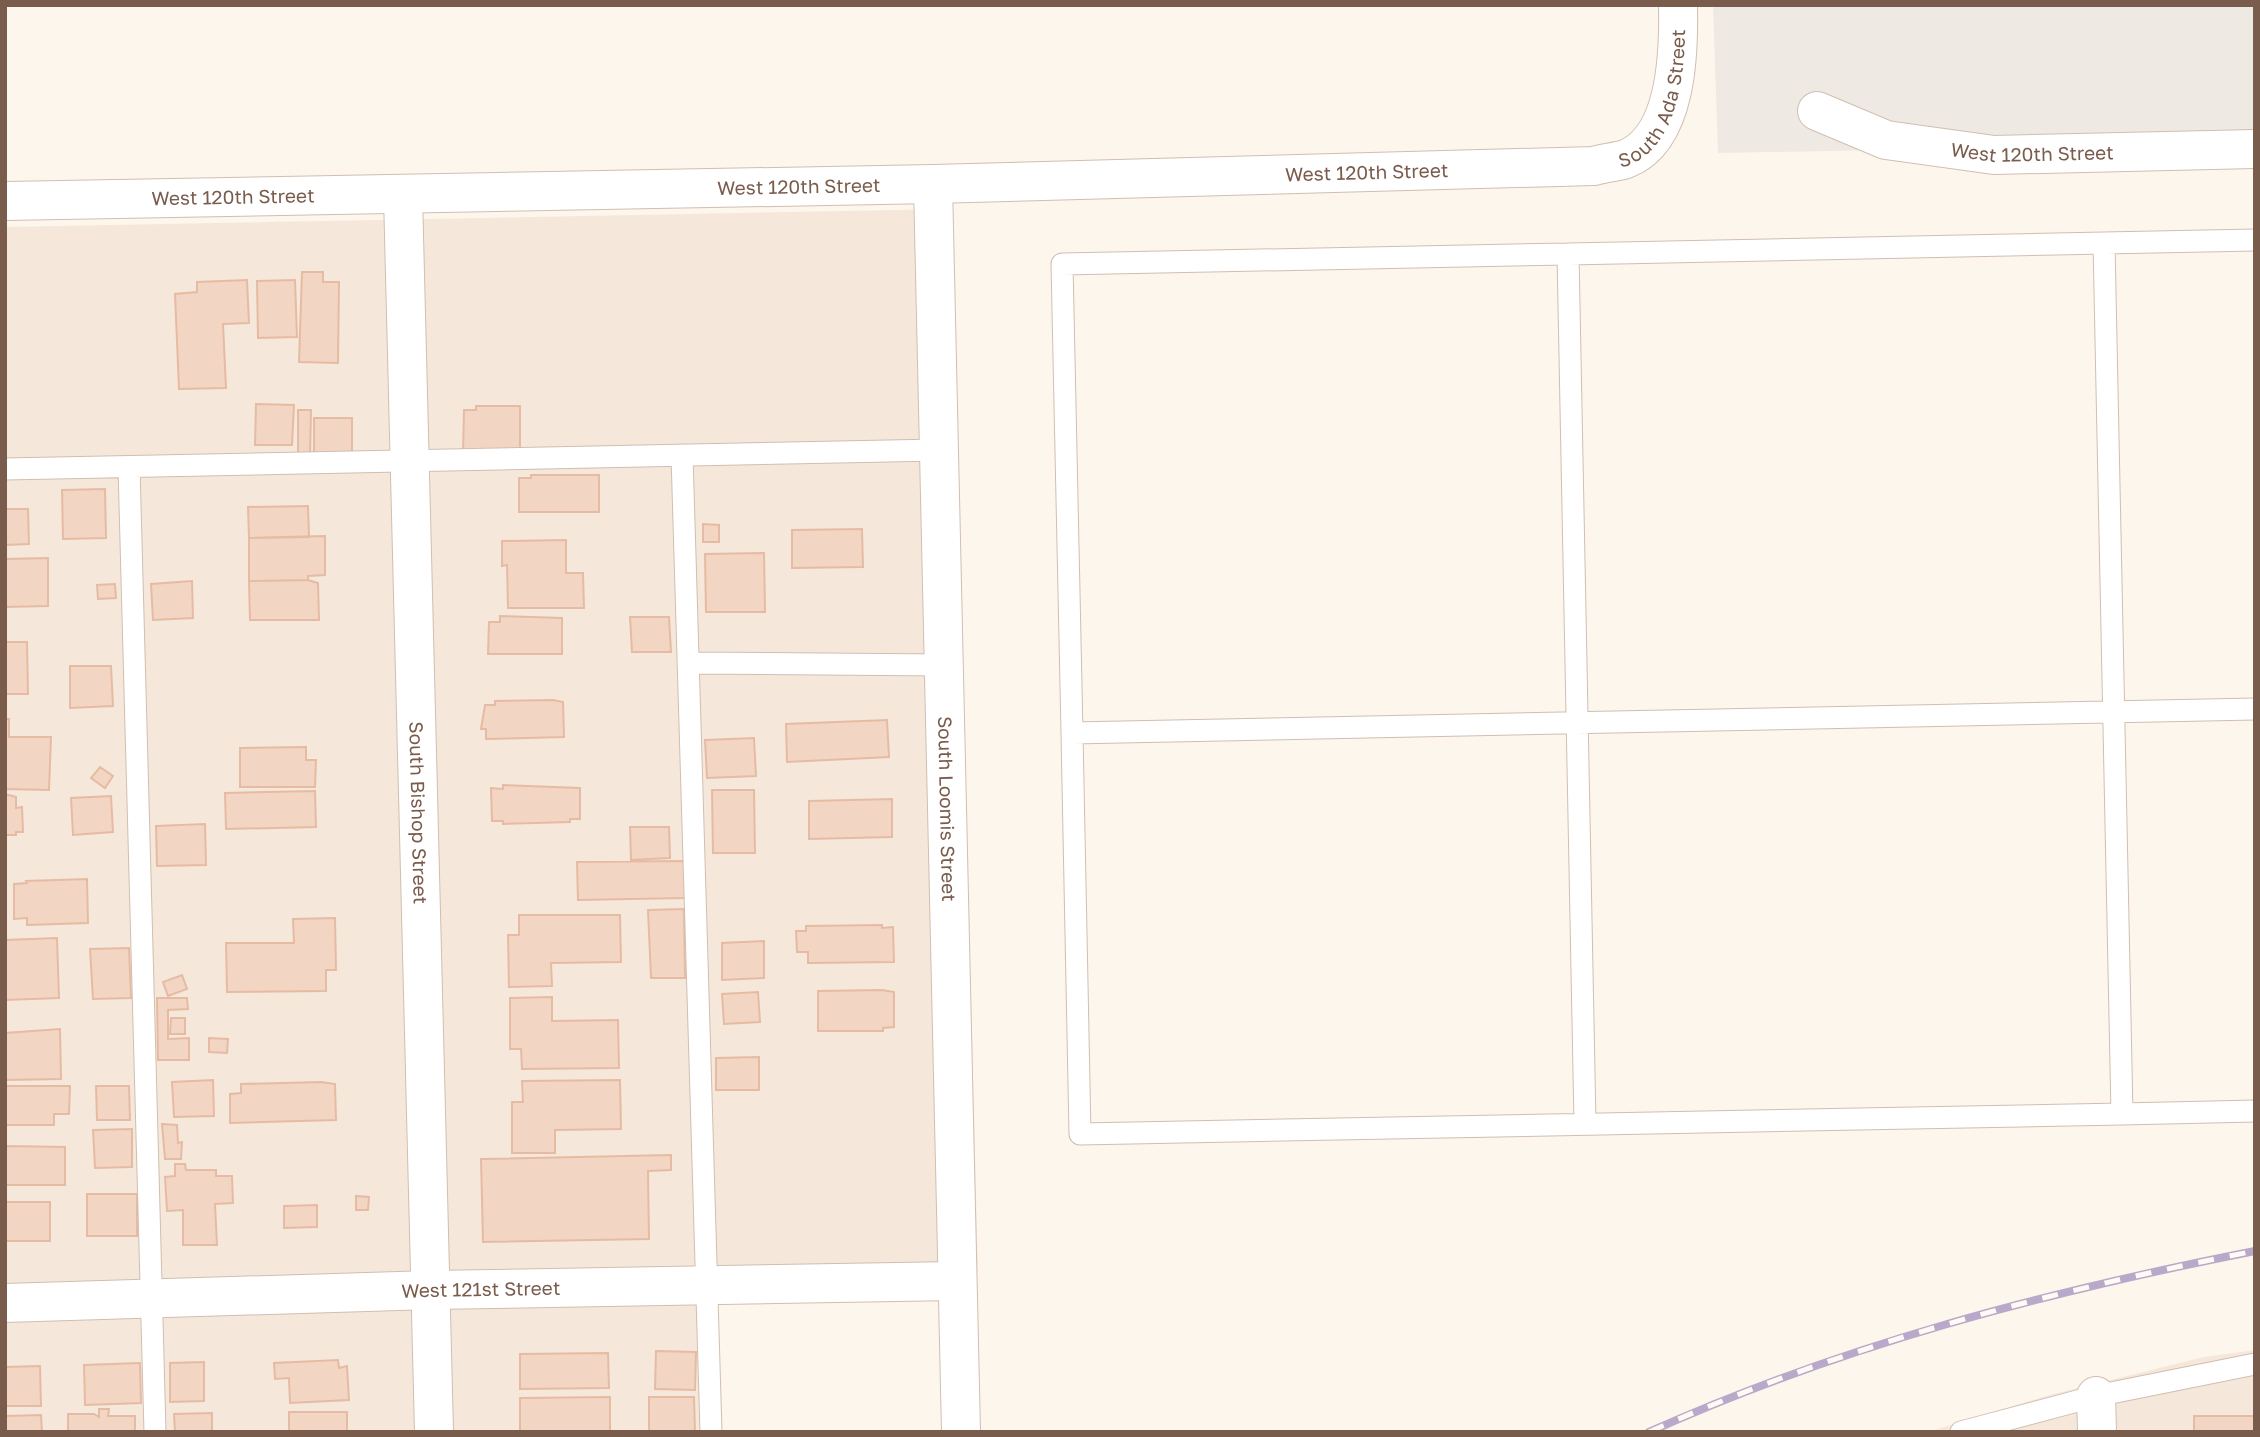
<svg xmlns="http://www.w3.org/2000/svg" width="2260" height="1437" font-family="'Golos Text',sans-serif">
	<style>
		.residential { fill: #f5e8da }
		.industrial { fill: #efe9e4 }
		.building { fill: #f3d5c3; stroke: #e6bba3; stroke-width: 2 }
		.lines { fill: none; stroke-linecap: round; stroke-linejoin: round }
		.lane-casing { stroke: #d1beb0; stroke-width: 23 }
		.street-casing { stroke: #d1beb0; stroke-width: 40 }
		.lane { stroke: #fff; stroke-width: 21 }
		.street { stroke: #fff; stroke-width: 38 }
		.rail-casing { stroke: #b9a8c9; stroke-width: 8 }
		.rail { stroke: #fffaf3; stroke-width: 5; stroke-dasharray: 16; stroke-linecap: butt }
		.labels { text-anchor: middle; stroke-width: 5; stroke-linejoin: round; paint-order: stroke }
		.street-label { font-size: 19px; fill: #7a5c4d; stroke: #fffaf3 }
	</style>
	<rect width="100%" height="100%" fill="#fdf6ec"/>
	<path class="residential" d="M951,209L978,1272L715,1277L721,1432H5V227Z
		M2255,1350V1432H1928L2050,1395L2204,1357Z"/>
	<path class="industrial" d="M1713,5H2255V143L1718,153Z"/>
	<path class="building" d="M302,272H323V282H339L338,363L299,362Z
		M247,280L249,323L223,324L226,388L179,389L175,294L197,292V282Z
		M295,280L297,337L258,338L257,281Z
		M256,404L294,405L292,445H255Z
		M476,406H520V453H463L464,410H476Z
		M298,410H311L310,456L298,457Z
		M314,418H352V455L314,456Z
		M531,475H599V512H519V478H531Z
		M105,489L106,538L63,539L62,490Z
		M308,506L309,537L249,538L248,507Z
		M5,509H28L29,544L5,545Z
		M703,524L719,525V542H703Z
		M862,529L863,567L792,568V530Z
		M325,536V575L308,576V580L249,581V538Z
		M566,540V573H583L584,608H508L507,565L502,566V541Z
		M764,553L765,612H706L705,554Z
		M48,558V606L5,607V559Z
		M308,580L318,583L319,620H250L249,581Z
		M192,581L193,618L153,620L151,584Z
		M115,584L116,598L98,599L97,585Z
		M500,616L562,618V654H488L489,622H500Z
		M630,617H669L671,652H632Z
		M5,642H27L28,694H5Z
		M70,666H111L113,706L70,708Z
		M553,700L563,702L564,737L486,739V729H481L485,705H495V701Z
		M5,719H9V737H51L49,790L5,789Z
		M887,720L889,757L787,762L786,724Z
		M754,738L756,776L707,778L705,740Z
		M306,747V760H316L315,787H240V748Z
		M100,767L113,776L105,788L91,778Z
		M503,785L580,788V819H570V822L503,824V821H492L491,788L503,789Z
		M712,790H754L755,853H713Z
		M315,791L316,827L226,829L225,793Z
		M5,794L16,797V808L22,807L23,832H16V835H5Z
		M111,796L113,832L73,835L71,798Z
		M892,799V837L809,839V801Z
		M205,824L206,865L157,866L156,826Z
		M630,827H669L670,858L631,860Z
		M685,861V898L578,900L577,862Z
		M87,879L88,923L27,925V918L14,919V884L27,883L26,881Z
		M684,909L685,978H651L648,910Z
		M519,915H620L621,962L551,963L552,986L509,987L508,935H519Z
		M335,918L336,970H326V991L227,992L226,943H294L293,919Z
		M882,925V928L893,927L894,962L808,963V952H797L796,931H806V926Z
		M57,938L59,998L5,1000V940Z
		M764,941V978L722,980V943Z
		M129,948L131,998L93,999L90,949Z
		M182,975L187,989L168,996L163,982Z
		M882,990L894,992V1027L883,1028V1031H818V991Z
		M758,992L760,1022L724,1024L722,994Z
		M552,997V1021L618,1020L619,1068L522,1069L521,1049H510V998Z
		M157,998H187L188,1009L168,1010V1039L189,1038V1060H158Z
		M171,1018H185V1034H170Z
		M60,1029L61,1079L5,1080V1033Z
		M209,1038L228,1039L227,1053L209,1052Z
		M759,1057V1090H716V1058Z
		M213,1080L214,1116L174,1117L172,1082Z
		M620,1080L621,1129L555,1130V1153H512V1102H523L522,1081Z
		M321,1082L335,1084L336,1120L230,1123V1094L241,1093V1084Z
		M5,1086H70L69,1114H54V1125H5Z
		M96,1086H129L130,1120H97Z
		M162,1124L177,1125L178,1143L182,1142L181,1159H165Z
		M132,1129V1167L95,1168L93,1130Z
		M5,1146L65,1147V1185H5Z
		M671,1155V1170L648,1171L649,1239L483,1242L481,1159Z
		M175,1164H185L186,1170H216V1176H232L233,1203L215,1204L217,1245H183V1210L167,1211L165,1177L175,1176Z
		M87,1194H137V1236H87Z
		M356,1196L369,1197L368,1210H356Z
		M5,1202H50V1241H5Z
		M317,1205V1227L284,1228V1206Z
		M656,1351L696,1352L695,1390L655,1389Z
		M608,1353L609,1388L520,1389V1354Z
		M338,1360L339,1368L347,1366L349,1400L290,1403L289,1378L275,1379L274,1363Z
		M204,1362V1401L170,1402V1363Z
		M140,1363L141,1403L85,1405L84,1365Z
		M40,1366L41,1406H5V1367Z
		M610,1397V1432H520V1398Z
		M649,1397H694L695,1432H649Z
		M99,1409H109L108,1416H135V1432H68V1414H94L99,1417Z
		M289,1412H347V1432H289Z
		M212,1413V1432H175L174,1414Z
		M41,1415L42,1432H5V1416Z
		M2194,1416H2255V1432H2194Z"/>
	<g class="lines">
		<defs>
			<path id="lane" d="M2104,243L2255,240
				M682,455L711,1432
				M129,467L155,1432
				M5,469L939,450
				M689,663L944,665
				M1072,733L1080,1134L2122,1114L2104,243L1568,254
				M2122,1114L2255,1111
				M1585,1124L1568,254L1062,264L1072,733C1466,725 1860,716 2255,709
				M1961,1432L2096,1396L2255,1364"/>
			<g id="street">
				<path id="s1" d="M1817,111L1886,140L1994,155L2255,149"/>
				<path id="s2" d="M933,184L961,1432"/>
				<path id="s3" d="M403,195L434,1432"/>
				<path id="s4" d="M5,201L933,184L1594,166C1604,163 1616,162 1626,159C1678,138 1679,51 1678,5"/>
				<path id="s5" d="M5,1303L431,1290L956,1281"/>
				<path d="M2096,1396L2097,1432"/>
			</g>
		</defs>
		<use href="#lane" class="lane-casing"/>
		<use href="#street" class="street-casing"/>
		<use href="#lane" class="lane"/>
		<use href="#street" class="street"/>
		<defs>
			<path id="rail" d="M1649,1432C1843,1345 2046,1292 2255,1251"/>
		</defs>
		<use href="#rail" class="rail-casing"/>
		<use href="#rail" class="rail"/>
	</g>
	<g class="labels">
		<g class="street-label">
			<text dy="7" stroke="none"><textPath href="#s4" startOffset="1692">South Ada Street</textPath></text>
			<text dy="7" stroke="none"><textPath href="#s1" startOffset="222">West 120th Street</textPath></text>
			<text dy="7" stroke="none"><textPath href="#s4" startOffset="1362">West 120th Street</textPath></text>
			<text dy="7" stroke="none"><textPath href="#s4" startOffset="794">West 120th Street</textPath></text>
			<text dy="7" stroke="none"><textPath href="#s4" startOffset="228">West 120th Street</textPath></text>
			<text dy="7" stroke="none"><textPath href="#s2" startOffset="625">South Loomis Street</textPath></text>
			<text dy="7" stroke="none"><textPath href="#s3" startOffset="618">South Bishop Street</textPath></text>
			<text dy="7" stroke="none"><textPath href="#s5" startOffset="476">West 121st Street</textPath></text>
		</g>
	</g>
	<rect width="2260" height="1437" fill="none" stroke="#7a5c4d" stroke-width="14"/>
</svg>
